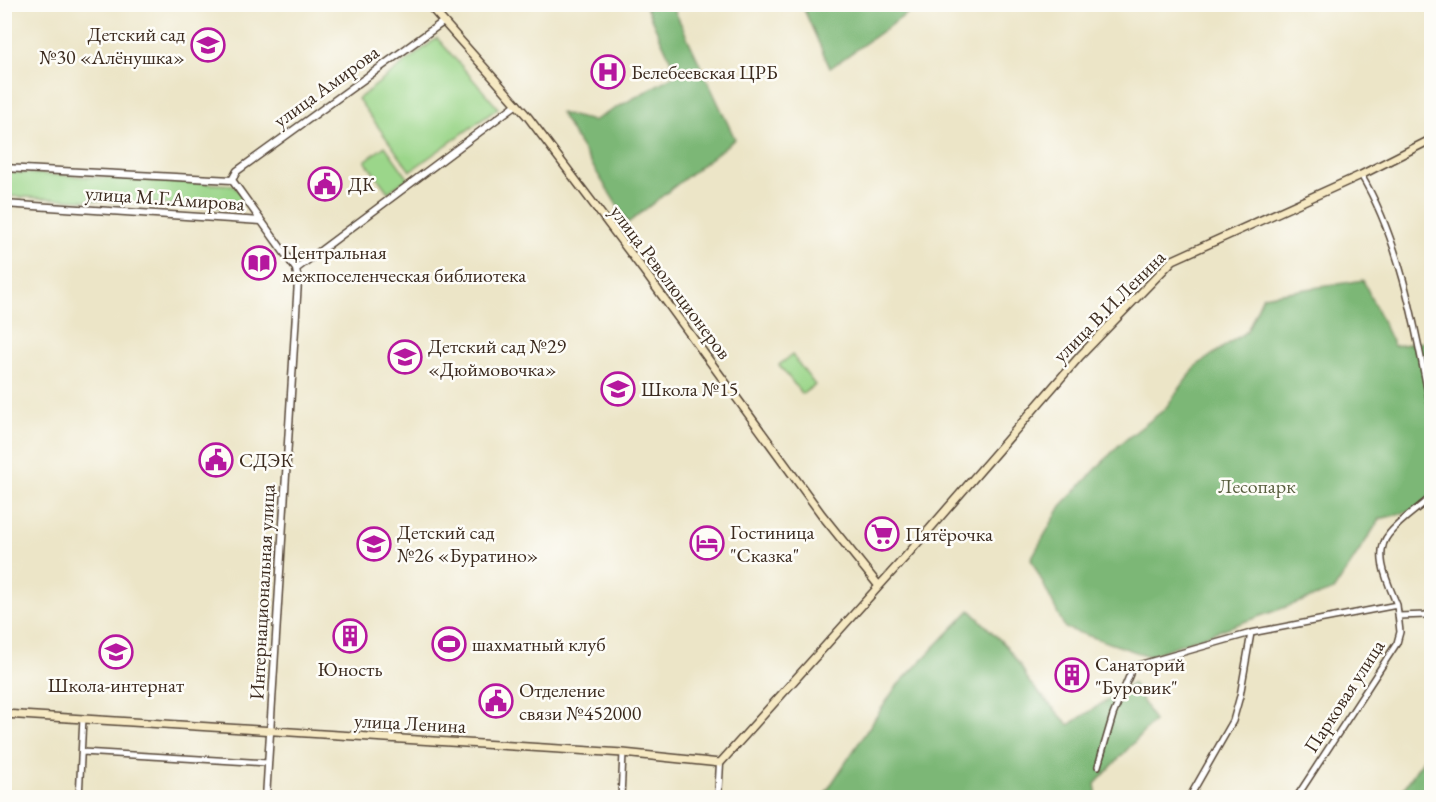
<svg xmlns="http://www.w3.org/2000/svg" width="1436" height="802" font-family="'EB Garamond',serif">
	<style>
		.green { fill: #9bd68a; stroke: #6b8054; stroke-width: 1.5 }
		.forest { fill: #7cb776; stroke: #5c704a; stroke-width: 1.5 }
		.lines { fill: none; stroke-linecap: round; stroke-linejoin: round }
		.minor-casing { stroke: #564637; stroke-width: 8 }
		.tertiary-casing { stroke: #564637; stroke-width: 9 }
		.secondary-casing { stroke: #564637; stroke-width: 10 }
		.minor { stroke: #fff; stroke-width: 5 }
		.tertiary { stroke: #fff; stroke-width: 6 }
		.secondary { stroke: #f6e9c3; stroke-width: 7 }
		.labels { text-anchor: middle; stroke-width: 5; stroke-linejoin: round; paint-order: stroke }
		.poi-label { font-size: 20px; fill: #3b2a1e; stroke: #fdfcf7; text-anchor: start }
		.street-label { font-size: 20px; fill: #3b2a1e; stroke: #fdfcf7 }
		.park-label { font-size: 20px; fill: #585e3e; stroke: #fdfcf7 }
	</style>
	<rect width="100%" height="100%" fill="#fdfcf7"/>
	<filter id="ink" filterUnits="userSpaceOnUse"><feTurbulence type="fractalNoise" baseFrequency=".0167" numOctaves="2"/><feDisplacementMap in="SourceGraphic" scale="12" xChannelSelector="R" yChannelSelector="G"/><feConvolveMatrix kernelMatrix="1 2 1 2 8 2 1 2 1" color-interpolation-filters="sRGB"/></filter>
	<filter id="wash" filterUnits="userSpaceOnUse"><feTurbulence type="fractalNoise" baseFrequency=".008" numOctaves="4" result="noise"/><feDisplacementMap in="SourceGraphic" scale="24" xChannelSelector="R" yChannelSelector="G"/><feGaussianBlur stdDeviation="1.35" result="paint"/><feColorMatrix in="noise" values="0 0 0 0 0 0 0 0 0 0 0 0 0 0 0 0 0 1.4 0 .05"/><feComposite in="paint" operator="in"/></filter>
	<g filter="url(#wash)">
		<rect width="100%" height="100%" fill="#ece5c7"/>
		<path class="green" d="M437,38L498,108L410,171L358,99Z
			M385,146L408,178L388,192L365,161Z
			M4,172L232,185L242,194L241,204L231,208L5,196Z
			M792,355L815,385L802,394L779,365Z"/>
		<path class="forest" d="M645,5H672L735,139L628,223L560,113L593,121L677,74Z
			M802,5H919L830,68Z
			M1363,280L1394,346L1431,341V506L1380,519L1334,590L1148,656L1065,628L1031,559L1061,506L1120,444L1165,409L1196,366L1247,331L1263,296Z
			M970,610L1007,647L1022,668L1029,682L1069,725L1133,683L1154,721L1095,784L1097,797L822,798L896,687Z
			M1431,748V797H1398L1427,754Z"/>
	</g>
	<g filter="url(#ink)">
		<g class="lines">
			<defs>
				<path id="minor" d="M1361,175C1402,243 1417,337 1432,415
					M1430,525L1432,530
					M1399,616L1426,615L1432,610
					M82,752L268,763
					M1098,766L1113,715L1130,674L1131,667L1251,633L1397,605C1389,585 1372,554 1389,534C1400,520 1418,509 1432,496
					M79,798L83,718
					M621,798L623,753
					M1189,798L1233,721L1240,696L1251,633
					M1296,798L1397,643L1400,632L1397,605"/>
				<path id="tertiary" d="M4,168L232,180
					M232,180L296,269L298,281L266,798
					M232,180L237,171L443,22
					M4,204L261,221
					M296,269L517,104
					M718,798L720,763"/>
				<path id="secondary" d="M428,4L528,117L644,271L822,515L879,586
					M4,714L623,753L720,763L907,555L1080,356L1173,260L1361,175L1432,139"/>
			</defs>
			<use href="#minor" class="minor-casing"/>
			<use href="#tertiary" class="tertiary-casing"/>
			<use href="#secondary" class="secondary-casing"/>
			<use href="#minor" class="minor"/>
			<use href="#tertiary" class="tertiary"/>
			<use href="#secondary" class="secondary"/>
		</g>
	</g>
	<defs>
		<symbol id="school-ring" viewBox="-11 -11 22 22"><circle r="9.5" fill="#fdfcf7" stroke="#b5179e" stroke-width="1.5"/><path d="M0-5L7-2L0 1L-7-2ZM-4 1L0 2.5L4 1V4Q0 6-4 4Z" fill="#b5179e"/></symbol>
		<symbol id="hospital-ring" viewBox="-11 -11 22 22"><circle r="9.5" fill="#fdfcf7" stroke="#b5179e" stroke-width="1.5"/><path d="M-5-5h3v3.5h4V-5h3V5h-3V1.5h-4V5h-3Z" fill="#b5179e"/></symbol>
		<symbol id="civic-ring" viewBox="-11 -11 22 22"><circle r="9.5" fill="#fdfcf7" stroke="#b5179e" stroke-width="1.5"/><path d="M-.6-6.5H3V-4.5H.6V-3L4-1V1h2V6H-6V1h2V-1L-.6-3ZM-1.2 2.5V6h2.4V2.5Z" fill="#b5179e"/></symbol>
		<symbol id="library-ring" viewBox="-11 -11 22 22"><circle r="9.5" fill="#fdfcf7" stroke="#b5179e" stroke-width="1.5"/><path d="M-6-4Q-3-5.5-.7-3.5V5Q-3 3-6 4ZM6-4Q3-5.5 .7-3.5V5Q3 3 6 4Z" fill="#b5179e"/></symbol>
		<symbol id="supermarket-ring" viewBox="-11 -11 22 22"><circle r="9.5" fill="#fdfcf7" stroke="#b5179e" stroke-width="1.5"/><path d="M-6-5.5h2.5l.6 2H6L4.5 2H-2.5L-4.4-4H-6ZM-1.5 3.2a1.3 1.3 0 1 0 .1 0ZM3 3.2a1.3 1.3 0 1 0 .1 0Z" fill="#b5179e"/></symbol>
		<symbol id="hotel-ring" viewBox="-11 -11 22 22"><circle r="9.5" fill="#fdfcf7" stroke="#b5179e" stroke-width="1.5"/><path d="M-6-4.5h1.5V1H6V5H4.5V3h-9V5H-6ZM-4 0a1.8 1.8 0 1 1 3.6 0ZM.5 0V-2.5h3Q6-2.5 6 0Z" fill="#b5179e"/></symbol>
		<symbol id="building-ring" viewBox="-11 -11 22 22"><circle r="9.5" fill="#fdfcf7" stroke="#b5179e" stroke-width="1.5"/><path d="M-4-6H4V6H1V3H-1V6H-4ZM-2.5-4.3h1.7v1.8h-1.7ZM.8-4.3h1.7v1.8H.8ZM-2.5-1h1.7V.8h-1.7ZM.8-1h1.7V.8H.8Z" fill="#b5179e"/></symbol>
		<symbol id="stadium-ring" viewBox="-11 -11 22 22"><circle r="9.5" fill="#fdfcf7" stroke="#b5179e" stroke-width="1.5"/><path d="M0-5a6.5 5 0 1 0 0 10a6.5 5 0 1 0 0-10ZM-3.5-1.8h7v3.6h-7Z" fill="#b5179e"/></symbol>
	</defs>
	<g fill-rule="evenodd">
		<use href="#school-ring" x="189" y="26" width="38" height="38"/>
		<use href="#hospital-ring" x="589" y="53" width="38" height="38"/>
		<use href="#civic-ring" x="306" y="165" width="38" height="38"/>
		<use href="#library-ring" x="240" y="244" width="38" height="38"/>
		<use href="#school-ring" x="386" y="338" width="38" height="38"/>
		<use href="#school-ring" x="599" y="370" width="38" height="38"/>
		<use href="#civic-ring" x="197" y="441" width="38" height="38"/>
		<use href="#supermarket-ring" x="863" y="515" width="38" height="38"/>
		<use href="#hotel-ring" x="688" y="524" width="38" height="38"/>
		<use href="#school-ring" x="355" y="525" width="38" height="38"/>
		<use href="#building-ring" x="331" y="617" width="38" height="38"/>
		<use href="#stadium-ring" x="430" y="625" width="38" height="38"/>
		<use href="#school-ring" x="97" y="633" width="38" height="38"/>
		<use href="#building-ring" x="1053" y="656" width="38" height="38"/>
		<use href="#civic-ring" x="477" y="682" width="38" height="38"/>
	</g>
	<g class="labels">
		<g class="poi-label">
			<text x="185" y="41" text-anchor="end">Детский сад<tspan x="185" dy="23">№30 «Алёнушка»</tspan></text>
			<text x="631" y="79">Белебеевская ЦРБ</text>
			<text x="348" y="191">ДК</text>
			<text x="282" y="259">Центральная<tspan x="282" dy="23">межпоселенческая библиотека</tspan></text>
			<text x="428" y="353">Детский сад №29<tspan x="428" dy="23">«Дюймовочка»</tspan></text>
			<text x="641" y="396">Школа №15</text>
			<text x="239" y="467">СДЭК</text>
			<text x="397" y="539">Детский сад<tspan x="397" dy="23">№26 «Буратино»</tspan></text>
			<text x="730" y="539">Гостиница<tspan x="730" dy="23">"Сказка"</tspan></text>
			<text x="905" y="541">Пятёрочка</text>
			<text x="472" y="651">шахматный клуб</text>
			<text x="1095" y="671">Санаторий<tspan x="1095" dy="23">"Буровик"</tspan></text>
			<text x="350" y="676" text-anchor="middle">Юность</text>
			<text x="116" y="692" text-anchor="middle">Школа-интернат</text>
			<text x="519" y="697">Отделение<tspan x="519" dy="23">связи №452000</tspan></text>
		</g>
		<g class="street-label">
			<text transform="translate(326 86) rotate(-36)" y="7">улица Амирова</text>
			<text transform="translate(165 198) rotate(4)" y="7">улица М.Г.Амирова</text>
			<text transform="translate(671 282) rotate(53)" y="7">улица Революционеров</text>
			<text transform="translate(1109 306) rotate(-45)" y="7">улица В.И.Ленина</text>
			<text transform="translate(262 592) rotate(-87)" y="7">Интернациональная улица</text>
			<text transform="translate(1344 696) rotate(-57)" y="7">Парковая улица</text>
			<text transform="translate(410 723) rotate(3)" y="7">улица Ленина</text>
		</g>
		<g class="park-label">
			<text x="1257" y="493">Лесопарк</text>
		</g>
	</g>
	<rect width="1436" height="802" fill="none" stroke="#fdfcf7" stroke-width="24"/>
</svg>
